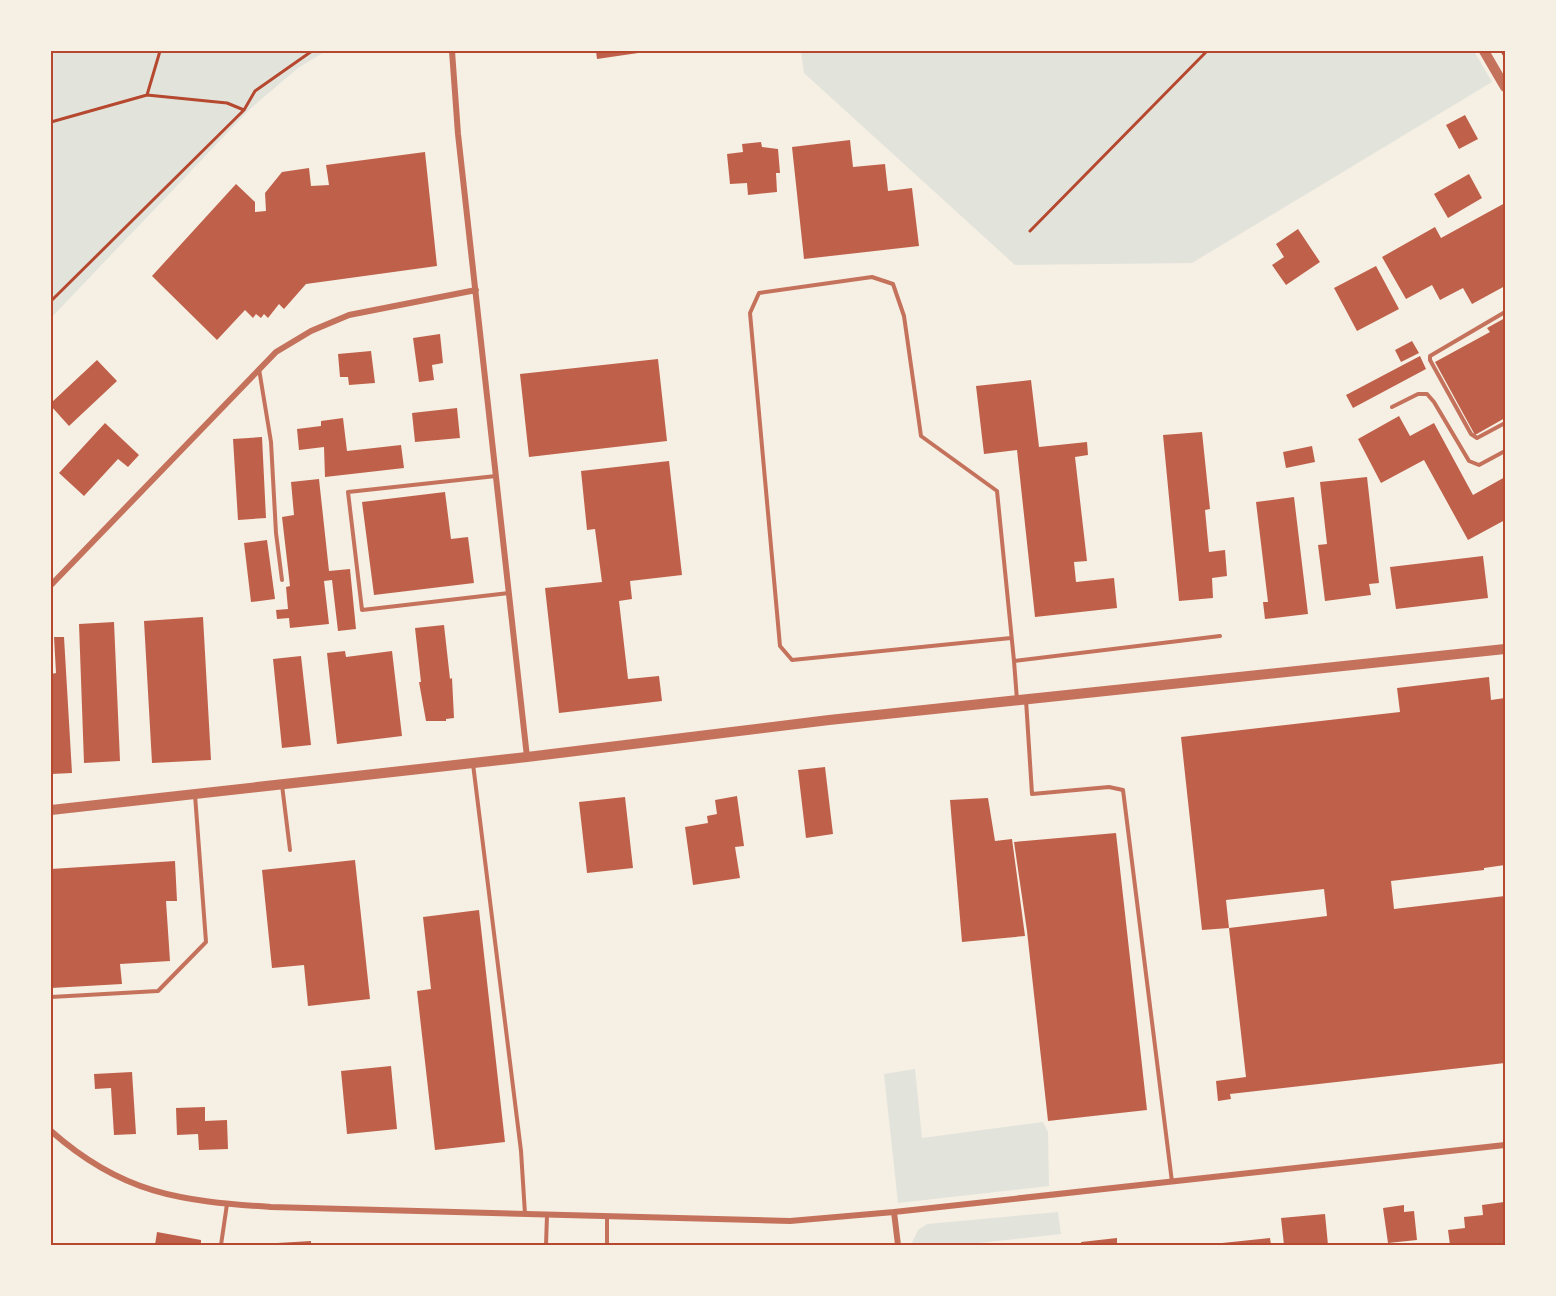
<svg xmlns="http://www.w3.org/2000/svg" width="1556" height="1296" font-family="'Roboto Condensed',sans-serif">
	<style>
		.green { fill: #e2e4dc }
		.building { fill: #bf614a }
		.lines { fill: none; stroke-linecap: round; stroke-linejoin: round }
		.path { stroke: #b5482f; stroke-width: 3 }
		.service { stroke: #c5725c; stroke-width: 4 }
		.minor { stroke: #c5725c; stroke-width: 6 }
		.tertiary { stroke: #c5725c; stroke-width: 10 }
		.neatline { fill: none; stroke: #b5482f; stroke-width: 2 }
	</style>
	<rect width="100%" height="100%" fill="#f6efe4"/>
	<path class="green" d="M51,51H326L298,68L250,109L51,318Z
		M801,51H1474L1492,82L1192,263L1015,265L804,73Z
		M915,1069L922,1138L1043,1122L1048,1132L1049,1186L898,1203L884,1074Z
		M1058,1212L1061,1234L961,1245H911L918,1230L927,1224Z"/>
	<path class="building" d="M596,51H645V52L597,59Z
		M1465,115L1478,139L1459,149L1446,125Z
		M850,140L853,167L885,164L888,191L912,188L919,246L804,259L792,147Z
		M761,142L762,147L778,149L780,173H776L777,192L748,195L747,183L730,184L727,154L743,152L742,144Z
		M425,152L437,266L306,284L284,309L279,304L268,318L264,314L261,318L256,314L253,318L245,310L217,340L152,276L236,184L255,202V212L266,211L265,193L282,172L309,168L311,186L329,185L326,165Z
		M1469,174L1482,198L1448,218L1434,194Z
		M1505,203V286L1472,304L1463,288L1440,300L1432,285L1406,299L1382,257L1435,227L1441,238Z
		M1298,229L1320,262L1286,285L1272,265L1284,257L1276,244Z
		M1376,266L1399,309L1357,331L1334,288Z
		M1505,318V418L1475,435L1435,362L1490,332L1487,328Z
		M440,334L443,363L432,365L434,380L419,382L413,338Z
		M1412,341L1419,353L1401,362L1395,350Z
		M371,351L375,383L349,385L348,377H340L338,354Z
		M1420,356L1426,369L1353,408L1346,395Z
		M658,359L667,441L529,457L520,374Z
		M97,360L117,381L69,426L51,406V403Z
		M1031,380L1039,447L1087,442L1088,455L1075,457L1087,561L1074,562L1076,582L1114,578L1117,608L1035,617L1017,450L984,454L976,386Z
		M457,408L460,438L415,442L412,413Z
		M1399,416L1410,436L1434,423L1473,495L1505,477V520L1468,540L1424,460L1381,483L1358,439Z
		M343,418L347,451L401,445L404,468L325,477L324,447L299,450L297,429L321,426V421Z
		M105,423L139,455L128,467L118,459L84,496L59,473Z
		M1202,432L1210,509L1205,510L1209,552L1225,550L1227,576L1212,578L1213,598L1179,601L1163,435Z
		M262,437L266,518L238,520L233,439Z
		M1312,446L1315,462L1286,468L1283,452Z
		M669,461L682,575L630,581L632,599L619,601L628,679L659,676L662,701L559,713L545,588L602,582L595,529L587,530L581,471Z
		M1367,477L1379,583L1369,584L1371,595L1325,601L1318,545L1327,544L1320,482Z
		M319,479L329,571L350,569L356,629L338,631L332,580L324,581L329,624L290,628L289,618L277,619L276,610L288,609L286,587L290,586L282,517L294,515L291,482Z
		M445,492L451,539L468,537L474,583L374,595L362,502Z
		M1294,497L1308,614L1265,619L1263,602H1268L1256,502Z
		M267,540L275,599L251,602L244,543Z
		M1483,556L1488,598L1396,609L1390,567Z
		M203,617L211,760L152,763L144,621Z
		M114,622L120,761L84,763L79,624Z
		M444,625L450,679L452,678L454,718L446,719V721H426L419,682H421L415,628Z
		M54,637H64L72,773L51,774V674L56,673Z
		M345,651L346,657L392,651L402,736L337,744L327,653Z
		M301,656L311,745L282,748L273,659Z
		M1489,677L1491,700L1505,698V865L1484,868V870L1391,881L1394,909L1505,896V1063L1230,1094L1231,1099L1218,1101L1216,1081L1246,1077L1229,928L1327,916L1324,889L1226,900L1229,928L1202,930L1181,737L1400,712L1397,688Z
		M825,767L833,834L806,838L798,770Z
		M737,796L744,846L735,847L740,878L693,885L685,827L708,823L707,816L717,814L715,800Z
		M625,797L633,868L587,873L579,802Z
		M988,798L995,841L1012,839L1025,936L962,942L950,800Z
		M1116,833L1147,1110L1048,1121L1027,931L1014,842Z
		M355,860L370,999L308,1006L304,965L272,968L262,870Z
		M175,861L177,901H166L170,961L120,964L122,984L51,988V869Z
		M479,910L505,1142L435,1150L417,991L431,989L423,917Z
		M391,1066L397,1129L347,1134L341,1071Z
		M132,1072L136,1134L114,1135L111,1088L95,1089L94,1074Z
		M205,1107V1121L227,1120L228,1149L199,1150L198,1134L177,1135L176,1108Z
		M1504,1202L1505,1245H1450L1448,1230L1465,1228L1464,1217L1483,1215L1482,1205Z
		M1404,1205V1212L1414,1211L1417,1240L1388,1243L1383,1208Z
		M1325,1214L1328,1245H1284L1281,1218Z
		M157,1232L201,1240V1245H155Z
		M1117,1238V1245H1082L1081,1242Z
		M1270,1238L1271,1245H1222V1243Z
		M311,1241V1245H277V1243Z"/>
	<g class="lines">
		<path class="path" d="M1502,51L1505,56
			M147,95L227,103L244,110
			M51,122L147,95L160,51
			M1030,231L1207,51
			M51,301L244,110L255,91L312,51"/>
		<path class="service" d="M1505,312L1430,356V360L1471,434L1477,438L1505,423
			M259,369L271,442L276,533L282,580
			M1392,407L1418,394H1427L1434,402L1469,461L1479,465L1505,451
			M496,476L348,492L362,610L509,593
			M1011,638L792,660L780,646L750,313L759,293L872,277L893,284L904,316L921,436L997,491L1014,661
			M1017,700L1014,661L1220,636
			M1026,700L1032,794L1109,787L1123,790L1172,1182
			M473,764L521,1151L525,1214
			M282,785L290,850
			M51,997L158,991L206,942L195,795
			M221,1245L227,1204
			M546,1245L547,1215
			M607,1245V1217"/>
		<path class="minor" d="M452,51L458,134L527,757
			M51,585L276,352L311,331L349,315L476,290
			M51,1131C122,1194 180,1201 271,1207L790,1221L894,1212L1505,1145
			M894,1212L898,1245"/>
		<path class="tertiary" d="M1484,51L1505,87
			M51,810L527,757L829,720L1505,649"/>
	</g>
	<rect width="1556" height="1296" fill="none" stroke="#f6efe4" stroke-width="105"/>
	<rect x="52" y="52" width="1452" height="1192" class="neatline"/>
</svg>
